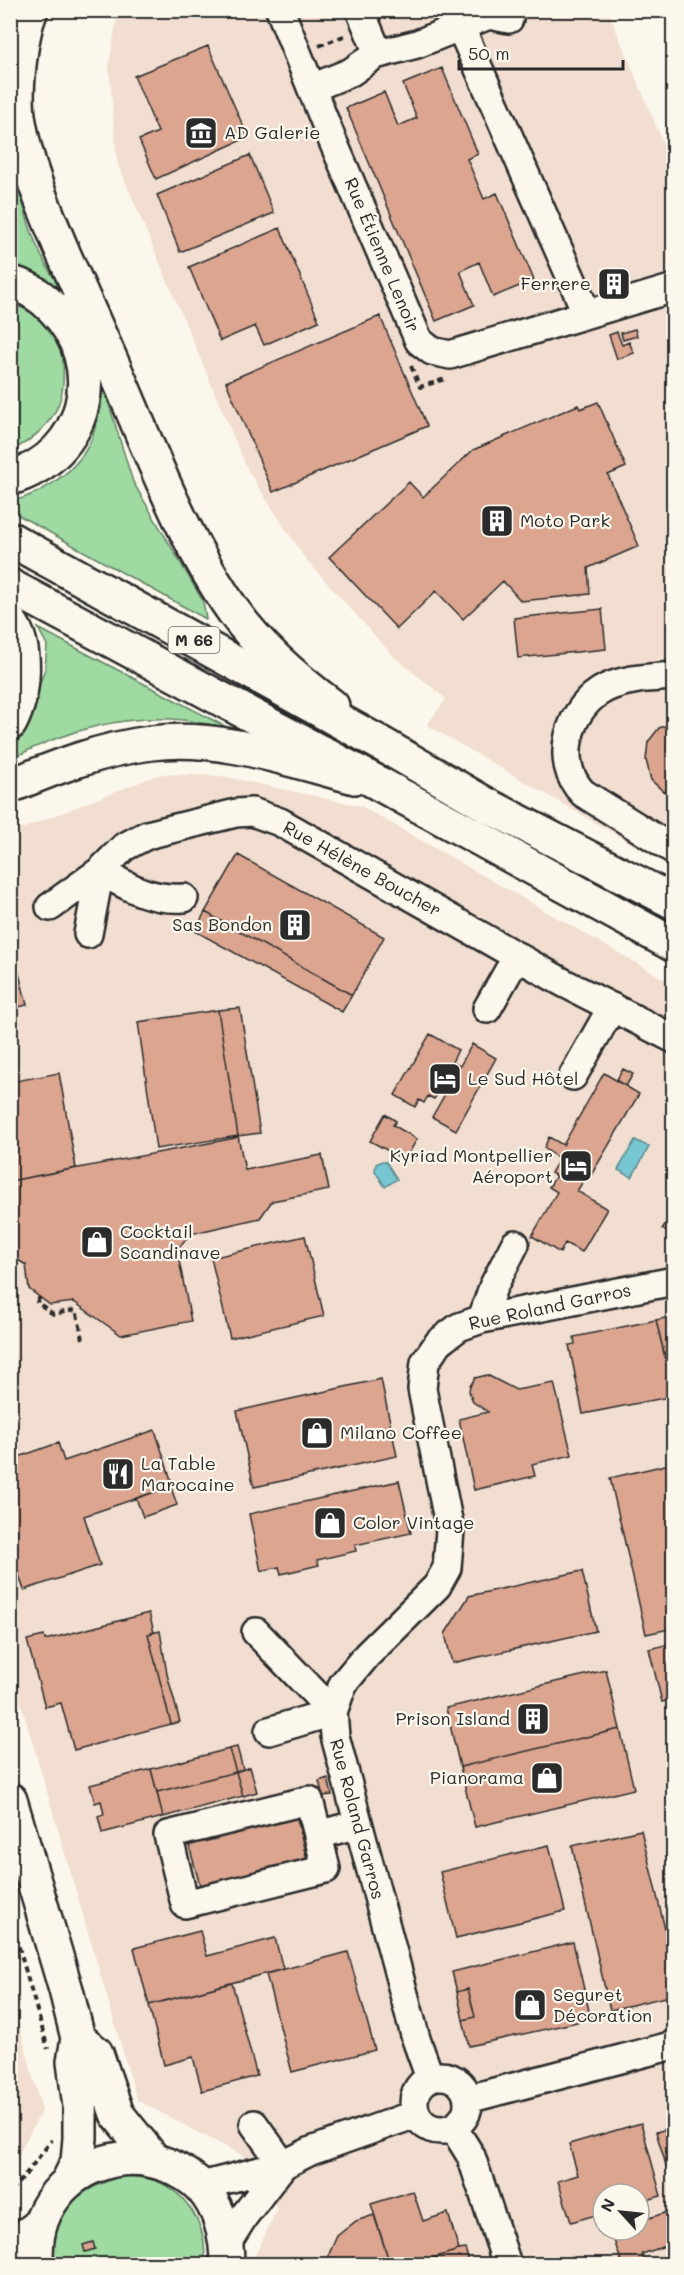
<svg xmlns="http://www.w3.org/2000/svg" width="684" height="2275" font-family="Mali,sans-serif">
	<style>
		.built { fill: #f1ded0; fill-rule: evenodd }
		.green { fill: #9edaa1; stroke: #648266; stroke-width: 1.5 }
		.water { fill: #77c7d3; stroke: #598990; stroke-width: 1.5 }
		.building { fill: #dba590; stroke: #2b2b2b; stroke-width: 1.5 }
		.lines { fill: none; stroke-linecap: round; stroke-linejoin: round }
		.minor-casing { stroke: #2b2b2b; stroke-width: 32 }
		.major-casing { stroke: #2b2b2b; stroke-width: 38 }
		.highway-casing { stroke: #2b2b2b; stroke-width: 38 }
		.path { stroke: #2b2b2b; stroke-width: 4; stroke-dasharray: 6 4.5; stroke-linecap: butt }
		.minor { stroke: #fbf7ec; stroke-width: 27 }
		.major { stroke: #fbf7ec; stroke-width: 33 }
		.highway { stroke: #fbf7ec; stroke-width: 33 }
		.labels { text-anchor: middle; stroke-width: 4.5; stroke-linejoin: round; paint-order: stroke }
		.shield { fill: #fbf7ec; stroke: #696865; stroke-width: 1.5 }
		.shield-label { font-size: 16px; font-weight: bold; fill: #2b2b2b }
		.poi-label { font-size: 18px; fill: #2b2b2b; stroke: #fbf7ec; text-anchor: start }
		.street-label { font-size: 18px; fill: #2b2b2b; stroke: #fbf7ec }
	</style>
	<rect width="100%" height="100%" fill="#fbf7ec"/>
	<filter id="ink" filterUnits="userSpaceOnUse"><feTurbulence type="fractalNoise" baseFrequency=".0167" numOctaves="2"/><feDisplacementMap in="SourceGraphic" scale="12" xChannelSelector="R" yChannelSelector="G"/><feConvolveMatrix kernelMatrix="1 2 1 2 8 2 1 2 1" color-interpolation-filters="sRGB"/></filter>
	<g filter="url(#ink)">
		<path class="built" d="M511,10L514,17L528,11H608L673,166V868L427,725L446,699L393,656L304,557L248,471L117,162L109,65L118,11Z
			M160,774L222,776L361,806L673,984V2264H251L277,2209L258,2164L137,2100L11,1669V833ZM603,2194H639V2230H603Z
			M11,1994L42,2110L11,2169H10Z"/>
		<path class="green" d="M10,149C21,199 32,255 66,294L11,267Z
			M11,305C29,308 49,323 58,339C65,353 65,389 59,403C52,423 30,443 11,450Z
			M102,382L133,482L203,601L206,619L11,511L10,502C46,493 86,466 95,428C98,413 99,397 102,382Z
			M38,628L228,728C213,725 198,722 183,720C123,714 63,731 11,759V748L18,742L45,669L47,645Z
			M123,2176C130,2177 139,2177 146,2178C186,2187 209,2227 204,2264H53C53,2257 52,2248 53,2240C60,2202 88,2186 123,2176Z"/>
		<path class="water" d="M635,1140L649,1147L632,1177L618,1170Z
			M382,1161L386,1162L397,1179L385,1187L375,1171L376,1164Z"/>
		<path class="building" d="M208,46L248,137L156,179L139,140L158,132L134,76Z
			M442,68L478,154L467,159L484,199L497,193L534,280L493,297L479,262L460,271L474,305L436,321L346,108L384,92L398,126L417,118L403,84Z
			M250,155L274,213L180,252L157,195Z
			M280,228L319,321L264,345L255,326L220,341L189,267Z
			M619,279L622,286L609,290L606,282Z
			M380,316L427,426L273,492L226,382Z
			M635,329L637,336L623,340L621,333Z
			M617,332L622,345L629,342L634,353L617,359L609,335Z
			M598,402L626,467L608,475L639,546L588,568L590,594L521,601L503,581L463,619L436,591L397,629L329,557L409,482L423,497L473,450L578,405L580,409Z
			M602,609L606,649L518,658L514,618Z
			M674,723V796L663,791L651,780L646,760L648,742L659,728Z
			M238,855L384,937L352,995L205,912Z
			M205,912L352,995L342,1012L195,931Z
			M10,938L27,1005L10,1009Z
			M240,1008L260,1133L238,1136L218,1010Z
			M218,1010L238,1136L156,1149L138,1022Z
			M430,1034L458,1050L452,1062L460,1066L472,1044L496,1058L456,1130L432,1117L445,1094L439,1091L434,1099L428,1096L424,1103L419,1100L415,1107L395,1095Z
			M623,1069L633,1074L626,1086L616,1081Z
			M59,1073L76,1168L10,1181V1082Z
			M604,1073L639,1094L590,1177L587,1175L577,1191L607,1209L582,1252L565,1243L560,1253L532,1236L557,1192L549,1187L556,1176L551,1173L559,1159L544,1148L549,1137L563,1145Z
			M385,1114L396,1121L393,1125L417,1139L405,1160L370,1141Z
			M238,1136L245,1170L322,1155L329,1190L272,1201L260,1218L190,1234L177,1250L191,1321L121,1335L74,1302L50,1305L29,1289L26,1265L10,1255V1181L235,1138Z
			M674,1211V1236L662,1229Z
			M305,1236L324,1316L230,1338L211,1258Z
			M674,1316V1394L656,1320Z
			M656,1320L674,1396L583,1414L569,1345L575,1344L574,1337Z
			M487,1375L516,1390L554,1383L572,1455L532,1464L535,1476L474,1490L459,1419L488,1412L473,1402L469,1391L470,1386L475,1378Z
			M381,1379L397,1456L254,1487L237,1411Z
			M155,1430L173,1486L84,1516L100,1565L24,1590L10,1548V1460L58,1443L64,1461Z
			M674,1463V1628L646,1634L610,1478Z
			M399,1481L411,1533L355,1545L356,1551L317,1560L319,1565L281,1574L279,1567L261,1571L249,1514Z
			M171,1487L177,1505L143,1517L136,1498Z
			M582,1571L596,1631L452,1663L445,1634L469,1596Z
			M149,1613L154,1632L148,1634L171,1724L74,1750L61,1703L45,1707L27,1640L44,1636L45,1640Z
			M160,1631L167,1674L180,1722L171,1724L148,1634Z
			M674,1643V1699L662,1702L649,1649Z
			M606,1670L620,1729L460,1767L446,1708Z
			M620,1729L634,1789L475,1827L460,1767Z
			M237,1747L243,1769L236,1772L229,1749Z
			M229,1749L236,1772L157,1792L151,1769Z
			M250,1767L257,1792L243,1796L236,1772Z
			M151,1769L163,1817L102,1833L98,1816L104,1814L101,1801L95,1803L90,1785Z
			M236,1772L243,1796L163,1817L157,1792Z
			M328,1778L332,1795L323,1796L319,1781Z
			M296,1814L307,1861L201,1889L188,1842Z
			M641,1830L674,1966V1995L610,2010L572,1846Z
			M549,1845L565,1911L456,1938L440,1872Z
			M200,1931L207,1956L275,1938L283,1969L149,2005L134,1948Z
			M573,1942L591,2019L469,2046L463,2020L475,2017L468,1989L457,1992L452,1972Z
			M348,1952L375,2050L292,2072L266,1974Z
			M232,1983L257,2076L202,2091L193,2057L164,2065L149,2005Z
			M468,1989L475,2017L463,2020L457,1992Z
			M641,2123L661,2196L639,2202V2194H603V2213L571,2222L558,2181L578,2175L569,2144Z
			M674,2127V2188H673L656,2132Z
			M413,2191L423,2221L448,2213L459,2250L413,2264H390L371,2204Z
			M674,2210V2243L642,2254L645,2264H622L611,2231L639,2230V2221Z
			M374,2215L390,2264H329V2254L337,2236L356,2221Z
			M93,2242L95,2249L85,2252L83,2245Z
			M465,2249L470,2264H413L459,2250Z"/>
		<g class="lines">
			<defs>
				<path id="minor" d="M280,10L331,137L419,341L432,351L450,355L674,288
					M460,26L587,314
					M375,55L417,44L489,15L509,19
					M312,88L351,72L375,55V46L360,10
					M674,676C651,678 627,678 606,688C569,706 552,762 583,793L674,850
					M50,907L100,871L124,847L147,835L236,813L252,812L280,822L564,983L674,1039
					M88,934L100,871C129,887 149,900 184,898
					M487,1009L517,956
					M573,1076L612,1007
					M482,1319L493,1287L515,1244
					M256,1632L333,1712L269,1731
					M318,1835L309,1800L168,1835L185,1904L326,1869L318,1835L358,1824
					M414 2103a27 27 0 1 1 54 0a27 27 0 1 1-54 0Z
					M430,2078L416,2039L335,1736L333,1712L343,1684L367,1655L437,1586L447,1568L450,1530L422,1389L425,1362L439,1342L459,1327L482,1319L674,1281
					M468,2099L674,2045
					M254,2124L283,2165
					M453,2127L471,2156L507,2264
					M201,2186L283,2165L311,2151L416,2114
					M10,2243L41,2221
					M227,2243L244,2216L283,2165"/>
				<path id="major" d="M31,10C20,35 14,95 19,122C27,169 46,212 64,255C80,291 96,327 112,363C149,447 181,537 234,612C259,647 297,680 332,706
					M10,283C27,286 41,296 53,308C109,364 88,456 10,478
					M10,622C29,647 24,696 10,723
					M10,786C56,767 102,749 151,743C220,734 289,760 355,777
					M10,1800L66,1990L78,2038L74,2062L80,2106V2138L78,2162L69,2180
					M78,2038L96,2053L117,2114L153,2159
					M36,2264C36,2249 36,2234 42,2219C62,2169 118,2146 167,2165C179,2170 193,2178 202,2188C221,2210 227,2236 227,2264"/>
				<path id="highway" d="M10,539L378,742L487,805L674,902
					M10,586L376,782L674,945"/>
			</defs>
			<use href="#minor" class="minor-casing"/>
			<use href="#major" class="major-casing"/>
			<use href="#highway" class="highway-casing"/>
			<path class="path" d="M319,46L346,35
				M411,366L420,387L445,379
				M40,1297L37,1302L53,1314L76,1310L83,1339
				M10,1916L48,2049
				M10,2190L22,2179L52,2140"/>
			<use href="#minor" class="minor"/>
			<use href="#major" class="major"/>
			<use href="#highway" class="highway"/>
		</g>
	</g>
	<defs>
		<symbol id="museum-square" viewBox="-11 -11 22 22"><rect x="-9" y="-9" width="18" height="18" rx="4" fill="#2b2b2b" stroke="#fbf7ec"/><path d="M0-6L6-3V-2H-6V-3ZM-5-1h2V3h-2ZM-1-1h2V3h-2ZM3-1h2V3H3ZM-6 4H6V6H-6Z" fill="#fff"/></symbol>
		<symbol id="building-square" viewBox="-11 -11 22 22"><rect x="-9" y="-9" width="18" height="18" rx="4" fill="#2b2b2b" stroke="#fbf7ec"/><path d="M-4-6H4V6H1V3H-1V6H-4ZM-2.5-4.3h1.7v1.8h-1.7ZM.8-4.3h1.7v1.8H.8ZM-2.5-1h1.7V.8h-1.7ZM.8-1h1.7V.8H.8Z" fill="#fff"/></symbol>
		<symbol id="hotel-square" viewBox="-11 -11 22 22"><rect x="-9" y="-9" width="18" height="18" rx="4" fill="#2b2b2b" stroke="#fbf7ec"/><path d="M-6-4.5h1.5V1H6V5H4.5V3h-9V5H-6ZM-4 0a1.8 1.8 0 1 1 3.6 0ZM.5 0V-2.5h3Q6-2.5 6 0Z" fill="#fff"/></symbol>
		<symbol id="shop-square" viewBox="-11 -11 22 22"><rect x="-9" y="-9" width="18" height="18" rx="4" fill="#2b2b2b" stroke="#fbf7ec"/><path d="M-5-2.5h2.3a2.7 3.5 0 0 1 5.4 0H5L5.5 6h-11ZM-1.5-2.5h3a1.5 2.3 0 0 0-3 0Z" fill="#fff"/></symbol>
		<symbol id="restaurant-square" viewBox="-11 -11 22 22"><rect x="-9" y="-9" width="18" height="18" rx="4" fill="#2b2b2b" stroke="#fbf7ec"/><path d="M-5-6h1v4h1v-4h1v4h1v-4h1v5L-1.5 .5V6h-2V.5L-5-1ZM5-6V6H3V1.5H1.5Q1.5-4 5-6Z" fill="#fff"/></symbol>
	</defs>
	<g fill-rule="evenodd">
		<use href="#museum-square" x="182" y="114" width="38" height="38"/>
		<use href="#building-square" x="595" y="265" width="38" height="38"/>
		<use href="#building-square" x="478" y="502" width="38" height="38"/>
		<use href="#building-square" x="276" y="906" width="38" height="38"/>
		<use href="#hotel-square" x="426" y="1060" width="38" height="38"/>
		<use href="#hotel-square" x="557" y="1147" width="38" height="38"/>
		<use href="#shop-square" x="78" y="1223" width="38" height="38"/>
		<use href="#shop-square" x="298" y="1414" width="38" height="38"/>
		<use href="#restaurant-square" x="99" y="1455" width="38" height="38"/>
		<use href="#shop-square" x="311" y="1504" width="38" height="38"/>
		<use href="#building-square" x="514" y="1700" width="38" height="38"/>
		<use href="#shop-square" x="528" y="1759" width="38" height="38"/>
		<use href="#shop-square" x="511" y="1986" width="38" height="38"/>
	</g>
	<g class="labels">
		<rect class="shield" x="168.5" y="627" width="51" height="26" rx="4.5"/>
		<g class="shield-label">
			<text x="194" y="646">M 66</text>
		</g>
		<g class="poi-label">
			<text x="224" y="139">AD Galerie</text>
			<text x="591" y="290" text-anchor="end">Ferrere</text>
			<text x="520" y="527">Moto Park</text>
			<text x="272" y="931" text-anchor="end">Sas Bondon</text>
			<text x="468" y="1085">Le Sud Hôtel</text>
			<text x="553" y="1162" text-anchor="end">Kyriad Montpellier<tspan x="553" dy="21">Aéroport</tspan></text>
			<text x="120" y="1238">Cocktail<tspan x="120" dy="21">Scandinave</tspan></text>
			<text x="340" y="1439">Milano Coffee</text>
			<text x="141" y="1470">La Table<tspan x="141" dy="21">Marocaine</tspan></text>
			<text x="353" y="1529">Color Vintage</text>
			<text x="510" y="1725" text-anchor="end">Prison Island</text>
			<text x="524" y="1784" text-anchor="end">Pianorama</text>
			<text x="553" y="2001">Seguret<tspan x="553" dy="21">Décoration</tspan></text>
		</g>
		<g class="street-label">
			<text transform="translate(382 255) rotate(67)" y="6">Rue Étienne Lenoir</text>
			<text transform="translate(362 869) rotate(29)" y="6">Rue Hélène Boucher</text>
			<text transform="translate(550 1307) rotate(-12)" y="6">Rue Roland Garros</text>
			<text transform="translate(357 1819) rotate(75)" y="6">Rue Roland Garros</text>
		</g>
	</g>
	<rect width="684" height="2275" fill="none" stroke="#fbf7ec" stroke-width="36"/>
	<rect x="18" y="18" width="648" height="2239" fill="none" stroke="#2b2b2b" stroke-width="2" filter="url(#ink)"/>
	<g transform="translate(621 2212) rotate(297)"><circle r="28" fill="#fbf7ec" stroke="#a8a59f" stroke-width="1.5"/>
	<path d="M0-4.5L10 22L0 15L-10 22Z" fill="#2b2b2b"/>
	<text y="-9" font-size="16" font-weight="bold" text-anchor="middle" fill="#2b2b2b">N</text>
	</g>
	<path d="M459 60v9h164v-9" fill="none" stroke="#2b2b2b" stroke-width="3"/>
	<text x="468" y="60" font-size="18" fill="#2b2b2b" stroke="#fbf7ec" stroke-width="4.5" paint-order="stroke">50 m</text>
</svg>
